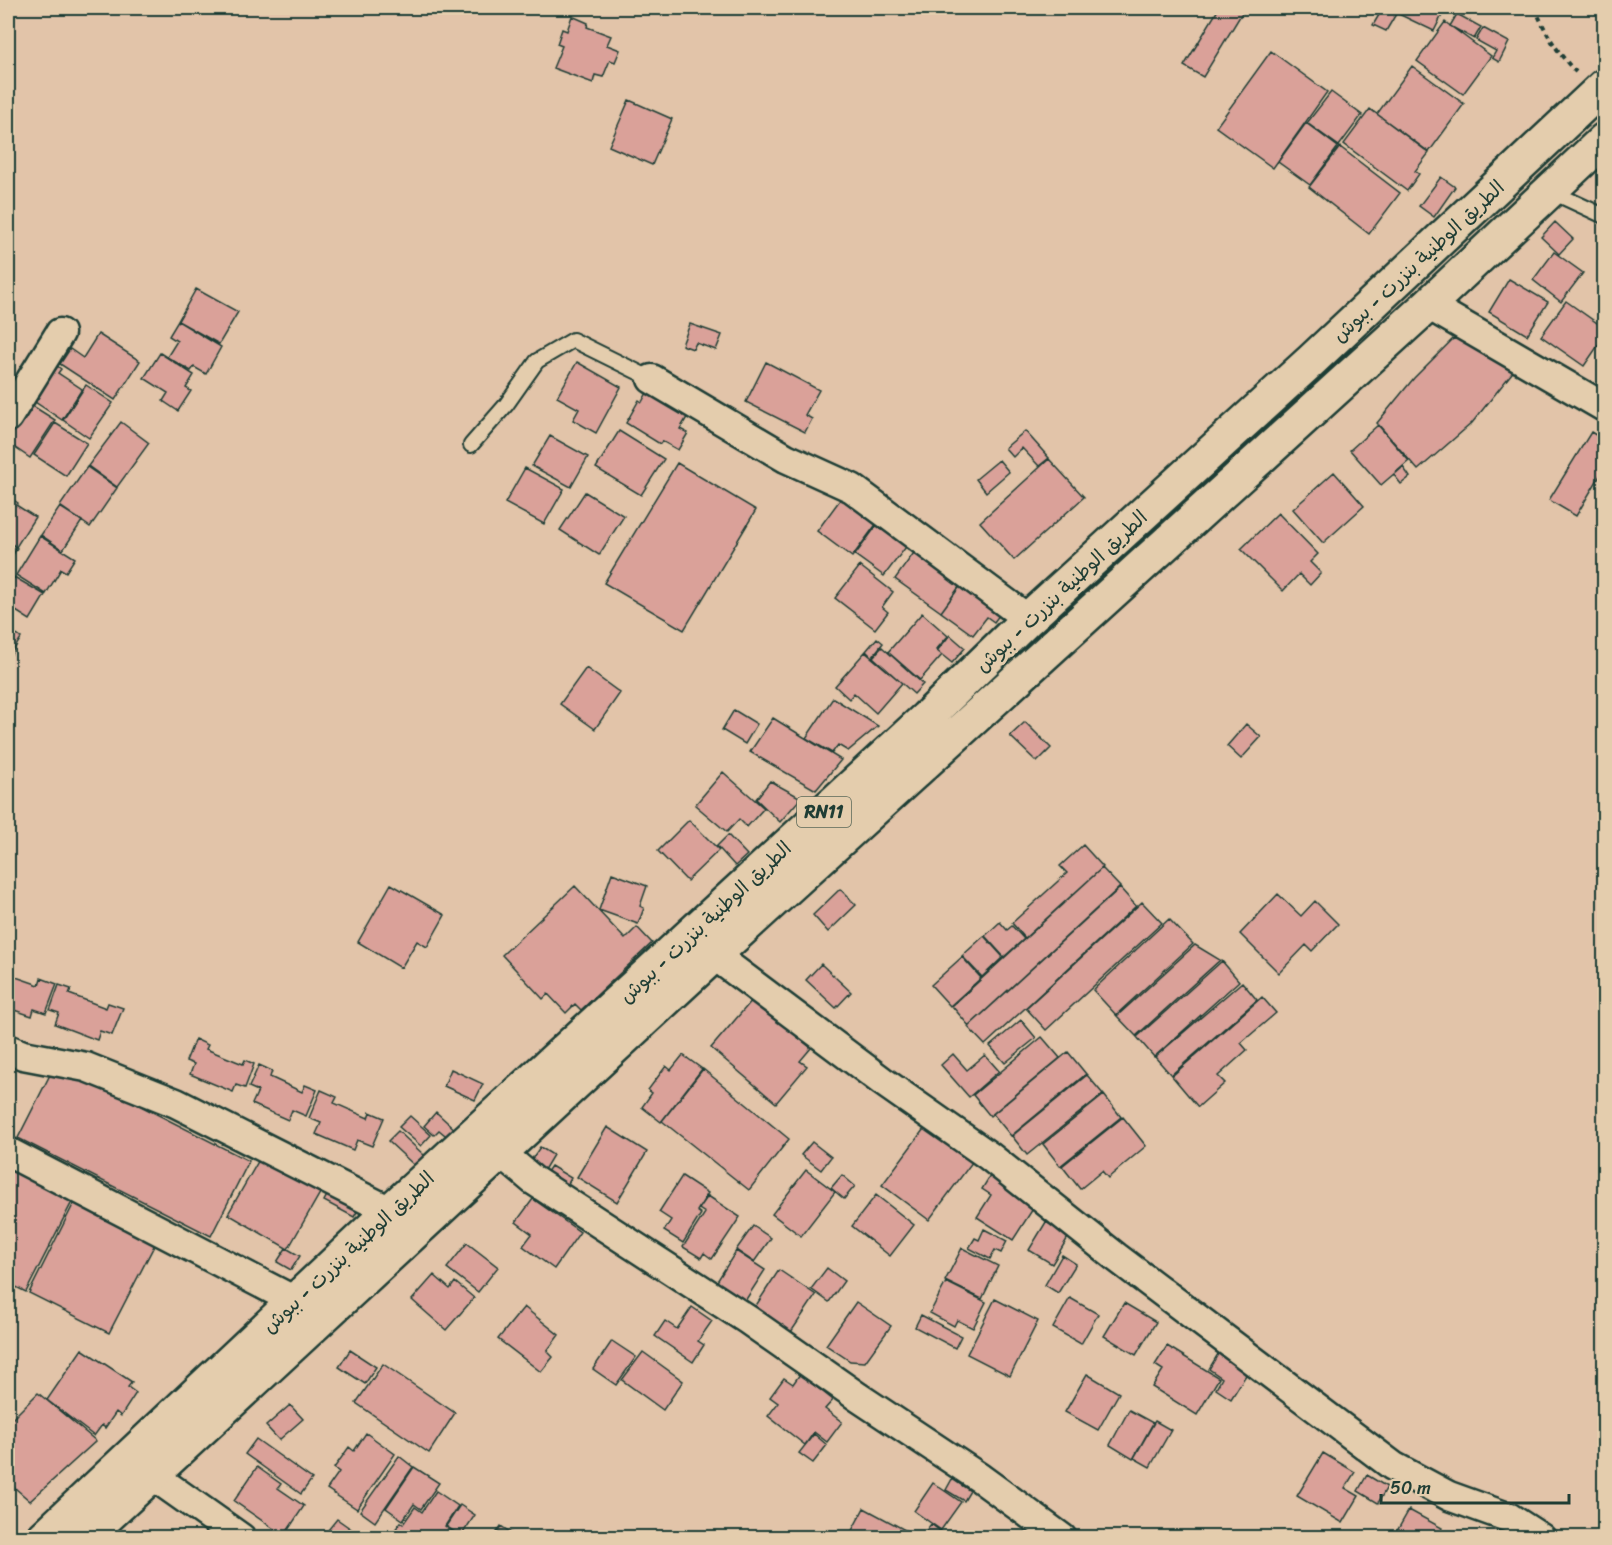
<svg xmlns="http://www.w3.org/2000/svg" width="1612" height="1545" font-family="Sriracha,'Playpen Sans Arabic',sans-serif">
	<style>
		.building { fill: #daa199; stroke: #1f3d34; stroke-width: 1.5 }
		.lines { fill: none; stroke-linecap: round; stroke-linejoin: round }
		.service-casing { stroke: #1f3d34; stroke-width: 18 }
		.minor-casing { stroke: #1f3d34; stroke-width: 33 }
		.primary-casing { stroke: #1f3d34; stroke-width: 38 }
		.path { stroke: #1f3d34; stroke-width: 4; stroke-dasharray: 4.5 4.5; stroke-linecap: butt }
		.service { stroke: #e4cdad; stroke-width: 14 }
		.minor { stroke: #e4cdad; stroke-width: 28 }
		.primary { stroke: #e4cdad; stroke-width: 33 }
		.labels { text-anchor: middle; stroke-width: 6; stroke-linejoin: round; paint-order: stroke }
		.shield { fill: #e4cdad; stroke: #5a6858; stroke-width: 1.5 }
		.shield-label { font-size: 18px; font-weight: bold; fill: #1f3d34 }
		.street-label { font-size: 20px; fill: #1f3d34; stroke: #e4cdad }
	</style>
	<rect width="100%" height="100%" fill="#e2c4a9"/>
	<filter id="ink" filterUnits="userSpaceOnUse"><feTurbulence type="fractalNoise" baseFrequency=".0167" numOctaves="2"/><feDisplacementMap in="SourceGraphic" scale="12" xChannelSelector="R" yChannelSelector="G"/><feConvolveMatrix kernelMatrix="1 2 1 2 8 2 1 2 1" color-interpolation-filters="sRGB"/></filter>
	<g filter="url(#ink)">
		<path class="building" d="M1219,8H1245L1203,77L1184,66Z
			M1383,8L1396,14L1386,31L1373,25Z
			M1386,8H1426L1442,15L1434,31Z
			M1457,14L1481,27L1474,39L1450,26Z
			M572,16L588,23L587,27L611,36L607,45L620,50L615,62L610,60L603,77L595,75L593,83L553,68L562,46L557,44L562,29L567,31Z
			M1445,22L1491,56L1463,94L1417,61Z
			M1483,28L1509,42L1499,62L1492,58L1496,51L1476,40Z
			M1271,51L1327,92L1273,168L1216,127Z
			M1412,66L1464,104L1429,152L1377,114Z
			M1331,92L1362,115L1339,146L1307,123Z
			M629,100L672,119L652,165L609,146Z
			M1370,109L1429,153L1415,171L1419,174L1407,191L1344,144Z
			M1306,123L1338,147L1310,185L1278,162Z
			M1340,147L1400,193L1369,234L1309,187Z
			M1441,177L1455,187L1434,217L1419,206Z
			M1555,222L1573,239L1559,254L1541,237Z
			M1554,252L1583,273L1561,302L1533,280Z
			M1509,279L1548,302L1527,335L1489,312Z
			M196,289L238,312L219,344L178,321Z
			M1566,301L1604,328V337L1584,366L1541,336Z
			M178,321L221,347L206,374L194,367L191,371L167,357L177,341L169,336Z
			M690,324L722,335L716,350L696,343L693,349L682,345Z
			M98,334L140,361L115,400L60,364L70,349L83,358Z
			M1453,339L1470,340L1516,368L1472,423L1418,470L1377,423L1414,378Z
			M160,353L194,375L186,388L191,391L178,411L163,401L168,393L144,378Z
			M577,362L621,387L596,433L573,420L579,409L557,397Z
			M766,362L819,390L805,415L812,419L805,432L746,402Z
			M55,364L61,369L58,373L82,389L62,420L32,400Z
			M86,385L113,403L89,438L63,420Z
			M649,389L689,414L680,429L688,433L678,450L662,441L660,444L626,423L639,400L642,402Z
			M28,403L55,420L30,458L8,443V434Z
			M121,422L149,443L117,487L88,466Z
			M55,423L87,443L66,476L34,455Z
			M1378,425L1409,461L1381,485L1350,450Z
			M619,431L664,459L641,495L596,468Z
			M1025,431L1049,458L1039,466L1022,448L1013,457L1005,448Z
			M1591,432L1604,440V469L1576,516L1549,500Z
			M550,436L588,457L571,487L532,466Z
			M1049,459L1084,497L1014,560L980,522Z
			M999,460L1009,472L986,492L976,479Z
			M677,463L756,510L684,630L604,583Z
			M87,467L117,488L90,527L60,506Z
			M1403,467L1410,477L1401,484L1394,475Z
			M525,468L564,489L544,524L505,503Z
			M1334,472L1364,506L1323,543L1293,509Z
			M585,492L624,516L599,555L560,530Z
			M845,493L880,519L852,557L817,531Z
			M8,496L18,503L16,505L35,517L16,547L8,541Z
			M60,507L82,521L63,550L41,535Z
			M1278,513L1318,554L1310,562L1321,573L1310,585L1299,574L1283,591L1241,549Z
			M880,521L909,543L884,576L855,555Z
			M40,536L75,558L66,572L61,569L46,594L16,575Z
			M8,542L17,548L8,563Z
			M921,543L967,576L941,612L895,579Z
			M860,566L893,592L882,607L888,612L875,629L835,598Z
			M14,577L45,595L30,620L8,606V587Z
			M967,577L1006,606L994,622L987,617L973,635L941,612Z
			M922,613L948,636L936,650L942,655L920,680L888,652Z
			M8,629L21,638L8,659Z
			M950,635L965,648L952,663L937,651Z
			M877,638L883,643L872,657L866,651Z
			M882,647L923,684L914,694L873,657Z
			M865,652L902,683L876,713L854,693L849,699L835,686Z
			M586,668L620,693L595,729L560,704Z
			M833,698L878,726L848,751L838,745L832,753L806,738Z
			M734,710L757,724L745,744L722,730Z
			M773,718L841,760L816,790L750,752Z
			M1025,722L1051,748L1037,762L1010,736Z
			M1246,724L1261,737L1241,759L1227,746Z
			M723,772L764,808L747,827L739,819L727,832L695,805Z
			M770,781L801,798L780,822L756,799Z
			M689,820L719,850L687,881L658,851Z
			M728,835L747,855L735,866L717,846Z
			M1083,845L1103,867L1025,938L1012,923L1067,873L1060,866Z
			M1102,868L1120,887L969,1026L952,1006Z
			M612,873L647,886L640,906L644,908L638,924L599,910Z
			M391,884L445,915L427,947L417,941L401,968L358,942Z
			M575,886L625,939L637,927L652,943L581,1010L575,1004L566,1013L548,994L543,999L502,955Z
			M1120,888L1136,906L985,1045L968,1027Z
			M840,889L856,905L828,932L813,915Z
			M1278,894L1301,916L1315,901L1338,924L1312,951L1306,945L1279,973L1240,934Z
			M1142,902L1162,923L1046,1030L1026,1008Z
			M1169,919L1193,944L1116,1015L1093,990Z
			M1000,922L1007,930L1012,926L1024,939L1004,957L985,936Z
			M984,936L1003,957L982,977L962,956Z
			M1195,945L1220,960L1136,1036L1117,1016Z
			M962,957L981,978L950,1006L931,985Z
			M1222,961L1239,981L1154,1057L1137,1037Z
			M821,964L851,992L836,1008L806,980Z
			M8,965L12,966L10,975L39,985L41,978L57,984L46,1013L34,1009L32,1016L8,1008Z
			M1242,982L1257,1000L1171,1075L1155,1057Z
			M59,985L71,989L69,994L106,1008L108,1003L123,1008L112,1035L100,1031L97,1040L55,1024L59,1013L50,1010Z
			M1262,997L1276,1013L1241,1043L1247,1050L1218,1076L1225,1083L1198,1107L1172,1076Z
			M753,999L811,1048L800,1061L807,1066L776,1103L711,1048Z
			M1021,1020L1036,1038L1005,1063L990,1046Z
			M1042,1037L1060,1058L990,1116L973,1095Z
			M195,1039L208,1045L206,1049L243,1064L245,1060L254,1064L245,1088L236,1085L233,1092L190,1074L194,1064L186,1061Z
			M1068,1052L1086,1074L1011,1136L993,1114Z
			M953,1054L967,1070L985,1055L999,1071L969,1097L941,1065Z
			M683,1055L702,1069L661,1122L642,1107L652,1093L648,1090L666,1066L671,1070Z
			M56,1063L249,1161L211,1236L18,1138Z
			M259,1065L272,1071L270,1077L302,1092L305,1085L317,1090L306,1116L292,1110L288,1120L252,1104L258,1091L249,1087Z
			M451,1069L483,1084L475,1100L444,1086Z
			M703,1069L789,1139L749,1190L662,1121Z
			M1087,1075L1103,1094L1027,1155L1012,1136Z
			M321,1090L337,1097L334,1103L368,1118L370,1112L384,1118L372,1146L357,1140L353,1150L316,1134L321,1123L309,1118Z
			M1104,1095L1121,1117L1060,1166L1043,1144Z
			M436,1112L458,1132L451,1140L439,1130L434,1135L424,1126Z
			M410,1116L431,1135L421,1146L399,1127Z
			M1123,1117L1146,1146L1108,1178L1102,1171L1080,1189L1062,1166Z
			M929,1122L976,1157L929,1220L882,1185Z
			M607,1127L647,1152L617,1202L577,1177Z
			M398,1131L424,1155L415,1166L388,1141Z
			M812,1142L831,1157L821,1170L801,1155Z
			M540,1147L553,1155L541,1175L527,1166Z
			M260,1158L320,1193L288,1249L228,1214Z
			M8,1159L76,1194L26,1292L8,1283Z
			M551,1166L571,1178L565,1189L544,1176Z
			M806,1170L835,1192L801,1236L772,1214Z
			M993,1171L1038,1201L1013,1240L977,1217L991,1195L982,1189Z
			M842,1175L855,1186L844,1199L831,1188Z
			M682,1176L708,1193L697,1211L701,1214L683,1243L664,1231L671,1220L659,1212Z
			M331,1188L361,1205L354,1217L324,1201Z
			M876,1195L914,1225L890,1256L852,1226Z
			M708,1196L740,1217L712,1259L704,1253L701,1258L683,1247L705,1213L699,1209Z
			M533,1199L580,1232L554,1269L523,1246L532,1234L516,1222Z
			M75,1201L156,1242L109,1333L29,1293Z
			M1046,1222L1069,1236L1052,1264L1029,1250Z
			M753,1226L771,1238L754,1262L736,1250Z
			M984,1229L1007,1241L1001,1253L995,1250L990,1259L969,1248L975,1238L979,1240Z
			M467,1243L498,1267L478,1292L447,1268Z
			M286,1248L300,1256L291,1270L277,1262Z
			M962,1248L998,1266L982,1299L945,1281Z
			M736,1251L765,1270L745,1301L716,1283Z
			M1062,1255L1076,1264L1058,1293L1045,1285Z
			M827,1268L844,1281L829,1302L811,1289Z
			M779,1270L816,1295L791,1332L755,1307Z
			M434,1275L450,1289L455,1282L474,1298L446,1330L412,1300Z
			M946,1282L986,1302L973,1328L957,1320L954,1326L930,1313Z
			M1070,1298L1098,1314L1081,1344L1053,1328Z
			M995,1299L1038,1321L1010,1376L967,1354Z
			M856,1302L891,1326L865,1362L850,1361L826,1345Z
			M1124,1303L1156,1322L1136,1355L1104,1336Z
			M524,1307L559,1335L547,1351L553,1357L541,1372L498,1339Z
			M692,1307L712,1321L698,1341L704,1345L693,1362L655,1336L665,1321L677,1329Z
			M921,1315L961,1336L955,1348L915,1327Z
			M612,1341L636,1357L616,1385L593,1369Z
			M1167,1346L1219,1378L1197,1415L1152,1387L1163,1370L1155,1365Z
			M82,1349L132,1382L128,1387L136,1393L121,1416L116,1412L105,1428L102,1425L94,1436L47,1400Z
			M1221,1349L1251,1367L1231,1399L1216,1389L1222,1378L1209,1369Z
			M350,1350L376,1367L365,1384L339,1367Z
			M643,1352L683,1381L663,1410L622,1380Z
			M383,1364L455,1413L429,1453L356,1403Z
			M800,1374L833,1400L825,1409L842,1422L827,1442L814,1432L805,1445L768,1416L778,1403L770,1397L784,1378L793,1384Z
			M1087,1374L1119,1393L1098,1430L1065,1412Z
			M38,1393L96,1441L30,1501L8,1482V1423Z
			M290,1405L303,1419L279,1440L266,1426Z
			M1129,1410L1153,1423L1133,1459L1110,1445Z
			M1155,1421L1171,1430L1150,1467L1134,1458Z
			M366,1433L395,1454L357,1509L327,1489L339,1472L334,1468L349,1447L354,1451Z
			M814,1434L827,1445L813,1463L799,1453Z
			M256,1439L312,1479L301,1494L245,1454Z
			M1323,1453L1355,1472L1345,1488L1359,1496L1343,1523L1297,1496Z
			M399,1456L413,1467L375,1522L360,1511Z
			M257,1467L281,1484L278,1488L304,1506L284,1536L234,1501Z
			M414,1467L439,1483L421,1509L414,1504L403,1520L386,1508Z
			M1367,1475L1387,1487L1378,1503L1358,1491Z
			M952,1479L970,1491L964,1501L946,1490Z
			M933,1483L961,1502L941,1530L914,1511Z
			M436,1491L458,1506L445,1526L460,1538H394L391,1535L401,1522L403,1524L415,1507L422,1512Z
			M460,1505L475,1515L461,1536L446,1526Z
			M864,1508L907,1531L903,1538H848Z
			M1409,1510L1442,1528L1437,1538H1393Z
			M337,1519L364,1538H329L332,1533L328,1530Z
			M931,1524L945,1535L944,1538H934L926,1531Z
			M501,1526L511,1533L508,1538H493Z"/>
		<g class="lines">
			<defs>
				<path id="service" d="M1550,191L1604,216
					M471,445L506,405L537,361L573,340L652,379"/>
				<path id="minor" d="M1428,305L1604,407
					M652,379L786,458L852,488L1028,619
					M8,417L60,333
					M714,955L882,1081L989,1156L1116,1257L1393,1466L1449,1496L1510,1518L1541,1538
					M8,1049L23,1055L86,1067L176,1103L390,1211
					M8,1152L295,1301
					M501,1153L533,1180L748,1320L858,1397L980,1478L1062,1538
					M152,1475L241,1538"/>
				<path id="primary" d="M43,1538L390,1211L926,718L1028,619L1312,360L1604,86
					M84,1538L714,955L1428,305L1604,140"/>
			</defs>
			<use href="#service" class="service-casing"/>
			<use href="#minor" class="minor-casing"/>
			<use href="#primary" class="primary-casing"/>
			<path class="path" d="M1535,8C1545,32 1558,54 1576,72"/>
			<use href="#service" class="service"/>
			<use href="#minor" class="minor"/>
			<use href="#primary" class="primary"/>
		</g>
	</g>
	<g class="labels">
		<rect class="shield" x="797" y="797" width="54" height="30" rx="4.5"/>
		<g class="shield-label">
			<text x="824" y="818">RN11</text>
		</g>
		<g class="street-label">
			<text transform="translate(1418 261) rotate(-43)" y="7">الطريق الوطنية بنزرت - ببوش</text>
			<text transform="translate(1061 591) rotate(-43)" y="7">الطريق الوطنية بنزرت - ببوش</text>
			<text transform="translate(705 922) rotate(-43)" y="7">الطريق الوطنية بنزرت - ببوش</text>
			<text transform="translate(348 1252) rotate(-43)" y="7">الطريق الوطنية بنزرت - ببوش</text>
		</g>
	</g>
	<rect width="1612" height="1545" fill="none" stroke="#e4cdad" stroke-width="30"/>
	<rect x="15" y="15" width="1582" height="1515" fill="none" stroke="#1f3d34" stroke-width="2" filter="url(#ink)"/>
	<path d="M1381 1494v9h188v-9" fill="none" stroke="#1f3d34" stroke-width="3"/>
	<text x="1390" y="1494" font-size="18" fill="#1f3d34" stroke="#e4cdad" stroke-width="4.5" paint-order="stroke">50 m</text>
</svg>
